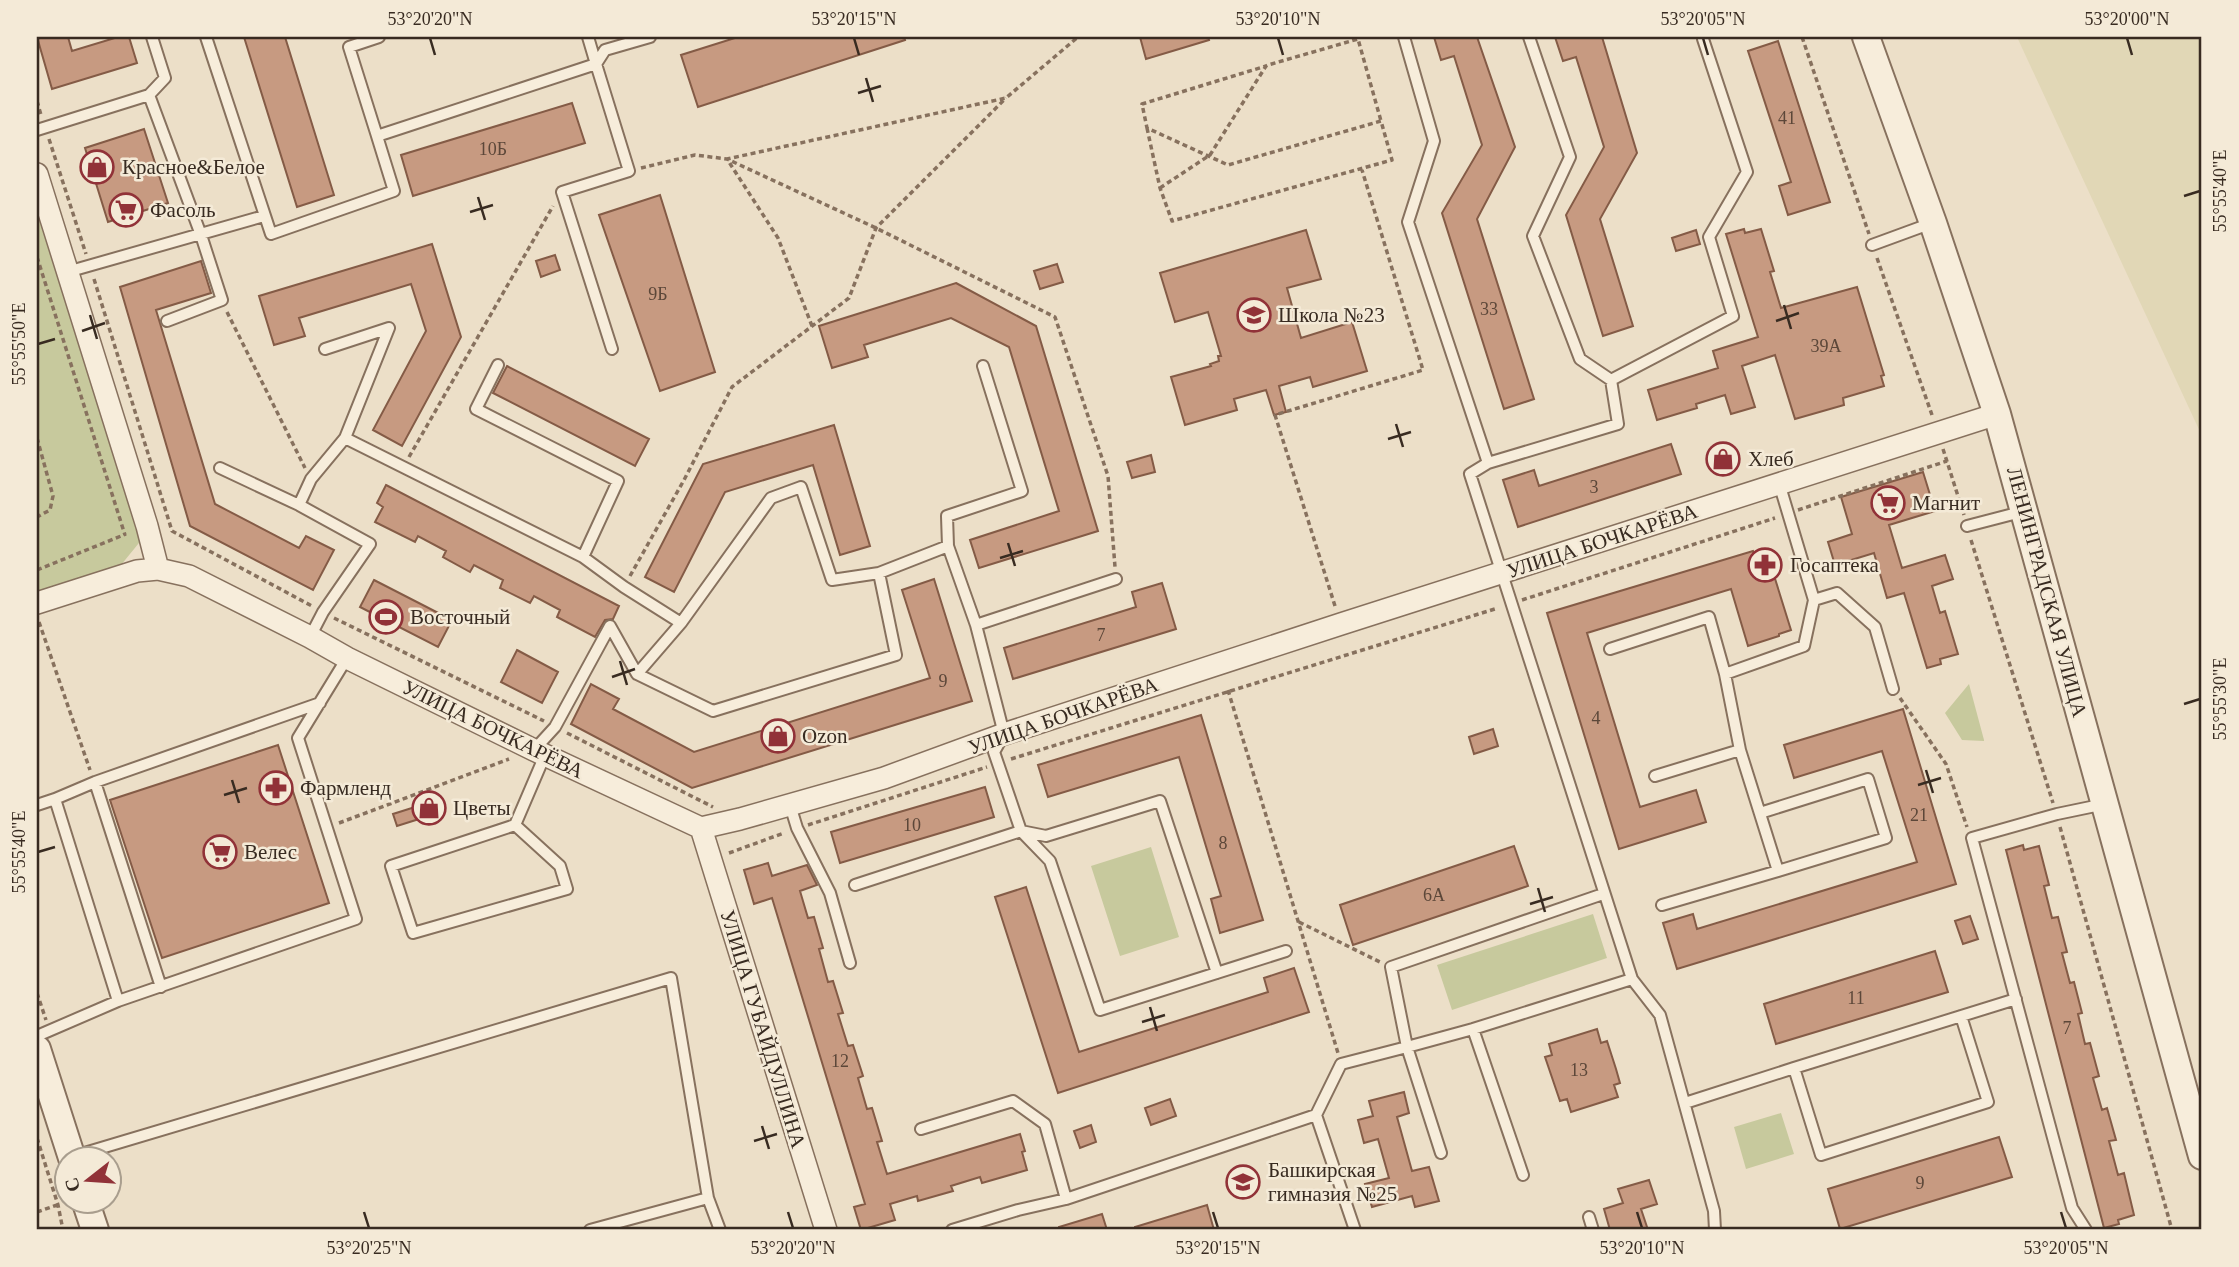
<svg xmlns="http://www.w3.org/2000/svg" width="2239" height="1267" font-family="'Times New Roman',serif">
	<style>
		.farmland { fill: #e1d7b6 }
		.green { fill: #c7c99d }
		.building { fill: #c79a81; stroke: #845b46; stroke-width: 2 }
		.lines { fill: none; stroke-linecap: round; stroke-linejoin: round }
		.service-casing { stroke: #87715e; stroke-width: 14 }
		.minor-casing { stroke: #87715e; stroke-width: 24 }
		.tertiary-casing { stroke: #87715e; stroke-width: 30 }
		.path { stroke: #87715e; stroke-width: 3.5; stroke-dasharray: 5 3.5; stroke-linecap: butt }
		.service { stroke: #f7eddb; stroke-width: 10 }
		.minor { stroke: #f7eddb; stroke-width: 21 }
		.tertiary { stroke: #f7eddb; stroke-width: 26 }
		.ticks { fill: none; stroke: #382b21; stroke-width: 2.5 }
		.labels { text-anchor: middle; stroke-width: 5; stroke-linejoin: round; paint-order: stroke }
		.number-label { font-size: 18px; fill: #5c4739 }
		.poi-label { font-size: 21px; fill: #382b21; stroke: #f4ead7; text-anchor: start }
		.street-label { font-size: 21px; fill: #382b21; stroke: #f4ead7 }
		.neatline { fill: none; stroke: #382b21; stroke-width: 2.5 }
		.ticks-label { font-size: 18px; text-anchor: middle; fill: #382b21 }
	</style>
	<rect width="100%" height="100%" fill="#ecdfc8"/>
	<path class="farmland" d="M2017,37H2202V436Z"/>
	<path class="green" d="M37,209L143,538L121,565L37,592Z
		M1969,684L1984,740V741L1962,740L1945,713Z
		M1151,847L1179,937L1120,956L1091,866Z
		M1593,914L1607,958L1452,1010L1437,965Z
		M1781,1113L1794,1154L1746,1169L1734,1127Z"/>
	<path class="building" d="M37,37H68L72,51L118,37H129L137,63L52,89Z
		M244,37H285L334,195L297,207Z
		M738,37H904L905,40L698,107L681,55Z
		M1140,37H1208L1209,40L1146,59Z
		M1434,37H1477L1515,147L1477,219L1534,399L1504,409L1442,213L1482,145L1454,56L1441,60Z
		M1555,37H1602L1637,153L1600,219L1633,326L1603,336L1566,215L1604,147L1576,57L1563,61Z
		M1778,41L1830,202L1788,215L1779,186L1791,182L1748,51Z
		M572,103L585,143L413,196L401,155Z
		M144,129L168,203L108,222L85,148Z
		M660,195L715,372L660,391L599,215Z
		M1744,229L1745,233L1761,229L1774,271L1770,272L1781,308L1857,287L1884,375L1881,376L1884,386L1843,398L1844,405L1795,419L1775,355L1742,366L1755,407L1731,414L1725,395L1696,404L1697,408L1657,420L1648,390L1718,368L1713,351L1758,337L1726,234Z
		M1306,230L1321,279L1287,288L1301,338L1352,322L1367,371L1313,387L1310,377L1279,386L1286,412L1274,415L1266,390L1234,399L1237,410L1185,425L1171,377L1211,366L1210,364L1219,361L1218,356H1221L1208,312L1175,322L1160,273Z
		M1696,230L1700,244L1676,251L1672,238Z
		M432,244L461,337L402,446L373,430L426,331L411,284L299,318L305,336L274,345L259,296Z
		M555,255L560,270L541,277L536,261Z
		M201,261L211,293L156,310L215,504L299,548L306,536L334,550L313,590L190,526L120,287Z
		M1057,264L1063,282L1040,289L1034,271Z
		M956,283L1036,326L1098,531L979,568L970,540L1059,511L1009,347L951,318L864,345L868,357L832,368L819,326Z
		M507,366L649,439L635,466L493,393Z
		M834,425L870,546L840,555L813,465L725,492L674,592L645,577L703,464Z
		M1671,444L1681,474L1518,527L1503,480L1534,470L1539,486Z
		M1151,455L1155,472L1132,478L1127,462Z
		M1923,472L1935,511L1889,525L1902,568L1945,555L1953,579L1932,586L1940,613L1945,611L1958,654L1940,659L1941,664L1927,668L1904,593L1887,598L1874,553L1835,565L1828,542L1852,534L1841,497Z
		M386,485L619,606L613,619L605,620L595,637L557,617L560,610L534,596L530,603L500,588L503,580L474,565L470,572L443,557L446,551L418,536L415,542L375,522L383,507L377,503Z
		M1753,551L1755,557L1767,553L1791,630L1779,634V636L1748,646L1731,589L1587,633L1640,807L1696,790L1706,822L1619,849L1547,613Z
		M934,579L972,701L692,788L571,724L591,684L619,699L613,709L694,752L930,678L902,590Z
		M374,580L452,620L438,647L360,607Z
		M1162,583L1176,629L1013,679L1004,648L1136,607L1132,592Z
		M517,650L558,672L542,703L501,682Z
		M1903,709L1956,884L1677,969L1663,923L1693,914L1697,929L1917,862L1882,751L1794,778L1784,745Z
		M1201,715L1263,920L1220,933L1211,899L1221,896L1179,757L1048,797L1038,765Z
		M1493,729L1498,746L1474,754L1469,737Z
		M278,745L329,903L162,958L110,800Z
		M985,787L994,817L840,863L831,832Z
		M415,807L419,819L397,826L393,814Z
		M2023,845L2024,850L2039,846L2049,885L2044,886L2052,918L2058,917L2067,952L2062,953L2070,983L2074,982L2082,1013L2078,1014L2085,1044L2090,1043L2099,1076L2093,1078L2102,1110L2107,1108L2116,1140L2109,1141L2118,1175L2124,1173L2134,1215L2118,1220L2119,1224L2104,1228L2006,850Z
		M1514,846L1528,886L1353,945L1340,905Z
		M768,863L772,876L807,865L817,885L800,891L808,918L814,917L823,948L819,949L828,982L833,981L843,1013L838,1014L848,1046L853,1045L863,1076L858,1078L867,1109L872,1108L882,1141L877,1142L887,1174L1020,1134L1025,1151L1022,1152L1027,1170L982,1183L980,1177L951,1186L953,1191L918,1201L917,1196L890,1204L895,1220L861,1230L854,1207L865,1204L772,898L754,904L744,870Z
		M1026,887L1079,1052L1268,992L1264,978L1294,968L1309,1012L1058,1093L995,897Z
		M1970,916L1978,939L1963,944L1955,921Z
		M1935,951L1948,992L1776,1044L1764,1004Z
		M1597,1029L1601,1043L1607,1041L1616,1069L1620,1083L1614,1085L1618,1097L1571,1112L1567,1099L1560,1101L1545,1057L1552,1055L1549,1044Z
		M1404,1092L1409,1113L1397,1117L1412,1171L1429,1167L1439,1201L1415,1207L1412,1196L1372,1207L1365,1184L1389,1178L1378,1139L1364,1143L1358,1120L1373,1116L1369,1101Z
		M1170,1099L1176,1116L1151,1125L1145,1108Z
		M1091,1125L1096,1142L1080,1148L1074,1131Z
		M1999,1137L2012,1177L1840,1229L1828,1189Z
		M1649,1180L1657,1204L1641,1209L1648,1230H1610L1604,1209L1623,1203L1618,1189Z
		M1207,1205L1214,1230H1135V1227Z
		M1102,1214L1107,1230H1059V1227Z"/>
	<g class="lines">
		<defs>
			<path id="service" d="M206,37L271,234L394,191L377,136
				M379,37L349,47L377,136L596,64L629,171L562,192L612,349
				M588,37L596,64L605,50L650,37
				M1404,37L1434,141L1408,222L1488,463L1470,474L1632,979L1660,1015L1714,1211L1715,1230
				M1529,37L1570,157L1533,236L1580,359L1611,380
				M149,95L201,235L222,300L167,321
				M37,130L149,95L165,78L152,37
				M1872,245L1932,223
				M67,272L264,216
				M498,365L476,409L618,481L583,557
				M345,438L583,557L624,587L681,623
				M1488,463L1618,424L1611,380L1733,316L1709,237L1747,172L1703,39
				M220,468L299,505L370,544L323,612L310,637
				M1779,483L1814,600L1837,593L1875,627L1893,689
				M299,505L311,479L345,438L389,328L325,349
				M1967,526L2025,511
				M879,573L832,580L801,487L771,498L681,623L637,674L713,711L896,655L879,573L948,546
				M976,625L948,546L947,516L1022,491L983,366
				M1610,649L1709,617L1725,674L1804,646L1814,600
				M534,750L555,727L610,626L637,674
				M1655,776L1740,750
				M95,782L161,987
				M55,799L95,782L320,703
				M37,805L55,799L118,1001L37,1036
				M790,805L797,828L830,893L850,963
				M1760,813L1868,779L1886,838L1778,871
				M515,825L391,866L413,933L567,889L560,866L515,825L545,755
				M1021,831L1050,861L1100,1010L1286,951
				M1021,831L1046,836L1160,801L1217,973
				M855,885L1021,831L994,752L1004,734L976,625L1116,579
				M1603,894L1391,967L1407,1047L1473,1029L1632,979
				M1662,905L1778,871L1740,750L1725,674
				M118,1001L356,919L298,738L347,658
				M1961,1016L1988,1102L1821,1155L1794,1068L2016,999
				M1473,1029L1523,1175
				M1685,1103L1794,1068
				M1316,1115L1341,1064L1407,1047L1441,1153
				M921,1129L1013,1101L1045,1124L1066,1199
				M71,1157L671,978L708,1198
				M1589,1217L1593,1230
				M590,1230L708,1198L720,1230
				M952,1230L1018,1210L1066,1199L1316,1115L1355,1230
				M2086,1230L2072,1208L1972,838L2057,814L2105,804"/>
			<path id="minor" d="M37,174L147,526L158,569
				M37,603L137,571L158,569L189,576L310,637L347,658L534,750L701,828L740,819L884,778L1004,734L1341,624L1997,414
				M701,828L826,1230"/>
			<path id="tertiary" d="M1866,37L1933,223L1997,414L2202,1156
				M37,1049L72,1158
				M85,1200L95,1230"/>
		</defs>
		<use href="#service" class="service-casing"/>
		<use href="#minor" class="minor-casing"/>
		<use href="#tertiary" class="tertiary-casing"/>
		<path class="path" d="M1802,37L1869,234
			M37,101L41,115
			M1147,128L1160,188L1172,221L1392,160L1381,121L1228,165L1147,128L1142,104L1266,66
			M49,139L86,254
			M641,168L695,155L727,159L876,228L1055,317L1108,476L1115,567
			M1160,188L1210,155L1266,66L1268,65L1358,39L1381,121
			M37,257L125,535
			M1877,258L1932,415
			M94,279L172,531L312,606
			M227,312L305,468
			M812,326L778,238L727,159L1006,98L1078,37
			M37,438L53,496L50,510L37,517
			M1943,449L1964,515
			M409,457L553,206
			M1798,510L1947,461
			M1971,540L2053,803
			M37,570L126,534
			M630,576L684,480L732,387L849,298L876,228L1006,98
			M1522,600L1775,518
			M1335,606L1275,415L1423,370L1362,170
			M334,618L544,721
			M39,622L90,770
			M1228,690L1338,1053
			M1900,698L1946,764L1967,827
			M567,733L713,807
			M1011,759L1498,608
			M339,823L509,759
			M808,825L987,767
			M2060,827L2172,1230
			M729,853L784,833
			M1299,922L1380,962
			M37,993L46,1020
			M37,1138L58,1205L63,1230
			M37,1212L57,1205"/>
		<use href="#service" class="service"/>
		<use href="#minor" class="minor"/>
		<use href="#tertiary" class="tertiary"/>
	</g>
	<path class="ticks" d="M430,38L435,55M854,38L859,55M1278,38L1283,55M1703,38L1708,55M2127,38L2132,55M866,78L873,102M858,93L881,86M2184,196L2200,191M478,197L485,220M470,212L493,205M1784,305L1791,329M90,315L97,339M1776,321L1799,313M82,331L105,323M38,344L55,339M1396,424L1403,447M1388,439L1411,432M1008,543L1015,566M1000,558L1023,551M620,661L627,685M612,677L635,669M2184,704L2200,699M1926,770L1933,793M232,780L239,803M1918,785L1941,778M224,795L247,788M38,852L55,847M1538,888L1545,912M1530,904L1553,897M1150,1007L1157,1031M1142,1022L1165,1015M762,1126L769,1149M754,1141L777,1134M364,1212L369,1228M788,1212L793,1228M1213,1212L1218,1228M1637,1212L1642,1228M2061,1212L2066,1228"/>
	<defs>
		<symbol id="shop-ring" viewBox="-11 -11 22 22"><circle r="9.5" fill="#f4ead7" stroke="#913238" stroke-width="1.5"/><path d="M-5-2.5h2.3a2.7 3.5 0 0 1 5.4 0H5L5.5 6h-11ZM-1.5-2.5h3a1.5 2.3 0 0 0-3 0Z" fill="#913238"/></symbol>
		<symbol id="supermarket-ring" viewBox="-11 -11 22 22"><circle r="9.5" fill="#f4ead7" stroke="#913238" stroke-width="1.5"/><path d="M-6-5.5h2.5l.6 2H6L4.5 2H-2.5L-4.4-4H-6ZM-1.5 3.2a1.3 1.3 0 1 0 .1 0ZM3 3.2a1.3 1.3 0 1 0 .1 0Z" fill="#913238"/></symbol>
		<symbol id="school-ring" viewBox="-11 -11 22 22"><circle r="9.5" fill="#f4ead7" stroke="#913238" stroke-width="1.5"/><path d="M0-5L7-2L0 1L-7-2ZM-4 1L0 2.5L4 1V4Q0 6-4 4Z" fill="#913238"/></symbol>
		<symbol id="pharmacy-ring" viewBox="-11 -11 22 22"><circle r="9.5" fill="#f4ead7" stroke="#913238" stroke-width="1.5"/><path d="M-2-6h4v4h4v4h-4v4h-4v-4h-4v-4h4Z" fill="#913238"/></symbol>
		<symbol id="stadium-ring" viewBox="-11 -11 22 22"><circle r="9.5" fill="#f4ead7" stroke="#913238" stroke-width="1.5"/><path d="M0-5a6.5 5 0 1 0 0 10a6.5 5 0 1 0 0-10ZM-3.5-1.8h7v3.6h-7Z" fill="#913238"/></symbol>
	</defs>
	<g fill-rule="evenodd">
		<use href="#shop-ring" x="78" y="148" width="38" height="38"/>
		<use href="#supermarket-ring" x="107" y="191" width="38" height="38"/>
		<use href="#school-ring" x="1235" y="296" width="38" height="38"/>
		<use href="#shop-ring" x="1704" y="440" width="38" height="38"/>
		<use href="#supermarket-ring" x="1869" y="484" width="38" height="38"/>
		<use href="#pharmacy-ring" x="1746" y="546" width="38" height="38"/>
		<use href="#stadium-ring" x="367" y="598" width="38" height="38"/>
		<use href="#shop-ring" x="759" y="717" width="38" height="38"/>
		<use href="#pharmacy-ring" x="257" y="769" width="38" height="38"/>
		<use href="#shop-ring" x="410" y="789" width="38" height="38"/>
		<use href="#supermarket-ring" x="201" y="833" width="38" height="38"/>
		<use href="#school-ring" x="1224" y="1163" width="38" height="38"/>
	</g>
	<g class="labels">
		<g class="number-label">
			<text x="1787" y="124">41</text>
			<text x="493" y="155">10Б</text>
			<text x="658" y="300">9Б</text>
			<text x="1489" y="315">33</text>
			<text x="1826" y="352">39А</text>
			<text x="1594" y="493">3</text>
			<text x="1101" y="641">7</text>
			<text x="943" y="687">9</text>
			<text x="1596" y="724">4</text>
			<text x="1919" y="821">21</text>
			<text x="912" y="831">10</text>
			<text x="1223" y="849">8</text>
			<text x="1434" y="901">6А</text>
			<text x="1856" y="1004">11</text>
			<text x="2067" y="1034">7</text>
			<text x="840" y="1067">12</text>
			<text x="1579" y="1076">13</text>
			<text x="1920" y="1189">9</text>
		</g>
		<g class="poi-label">
			<text x="122" y="174">Красное&amp;Белое</text>
			<text x="150" y="217">Фасоль</text>
			<text x="1278" y="322">Школа №23</text>
			<text x="1748" y="466">Хлеб</text>
			<text x="1912" y="510">Магнит</text>
			<text x="1790" y="572">Госаптека</text>
			<text x="410" y="624">Восточный</text>
			<text x="802" y="743">Ozon</text>
			<text x="300" y="795">Фармленд</text>
			<text x="453" y="815">Цветы</text>
			<text x="244" y="859">Велес</text>
			<text x="1268" y="1177">Башкирская<tspan x="1268" dy="24">гимназия №25</tspan></text>
		</g>
		<g class="street-label">
			<text transform="translate(1602 541) rotate(-18)" y="7">УЛИЦА БОЧКАРЁВА</text>
			<text transform="translate(2047 592) rotate(75)" y="7">ЛЕНИНГРАДСКАЯ УЛИЦА</text>
			<text transform="translate(1063 716) rotate(-19)" y="7">УЛИЦА БОЧКАРЁВА</text>
			<text transform="translate(493 729) rotate(26)" y="7">УЛИЦА БОЧКАРЁВА</text>
			<text transform="translate(763 1029) rotate(73)" y="7">УЛИЦА ГУБАЙДУЛЛИНА</text>
		</g>
	</g>
	<rect width="2239" height="1267" fill="none" stroke="#f4ead7" stroke-width="77"/>
	<g transform="translate(88 1180) rotate(253)"><circle r="33" fill="#f4ead7" stroke="#a99e8e" stroke-width="2"/>
	<path d="M0-5L12 26L0 18L-12 26Z" fill="#913238"/>
	<text y="-10" font-size="19" font-weight="bold" text-anchor="middle" fill="#382b21">С</text>
	</g>
	<rect x="38" y="38" width="2162" height="1190" class="neatline"/>
	<g class="ticks-label">
		<text x="430" y="25">53°20'20"N</text>
		<text x="854" y="25">53°20'15"N</text>
		<text x="1278" y="25">53°20'10"N</text>
		<text x="1703" y="25">53°20'05"N</text>
		<text x="2127" y="25">53°20'00"N</text>
		<text transform="translate(2220 191) rotate(-90)" y="6">55°55'40"E</text>
		<text transform="translate(19 344) rotate(-90)" y="6">55°55'50"E</text>
		<text transform="translate(2220 699) rotate(-90)" y="6">55°55'30"E</text>
		<text transform="translate(19 852) rotate(-90)" y="6">55°55'40"E</text>
		<text x="369" y="1254">53°20'25"N</text>
		<text x="793" y="1254">53°20'20"N</text>
		<text x="1218" y="1254">53°20'15"N</text>
		<text x="1642" y="1254">53°20'10"N</text>
		<text x="2066" y="1254">53°20'05"N</text>
	</g>
</svg>
